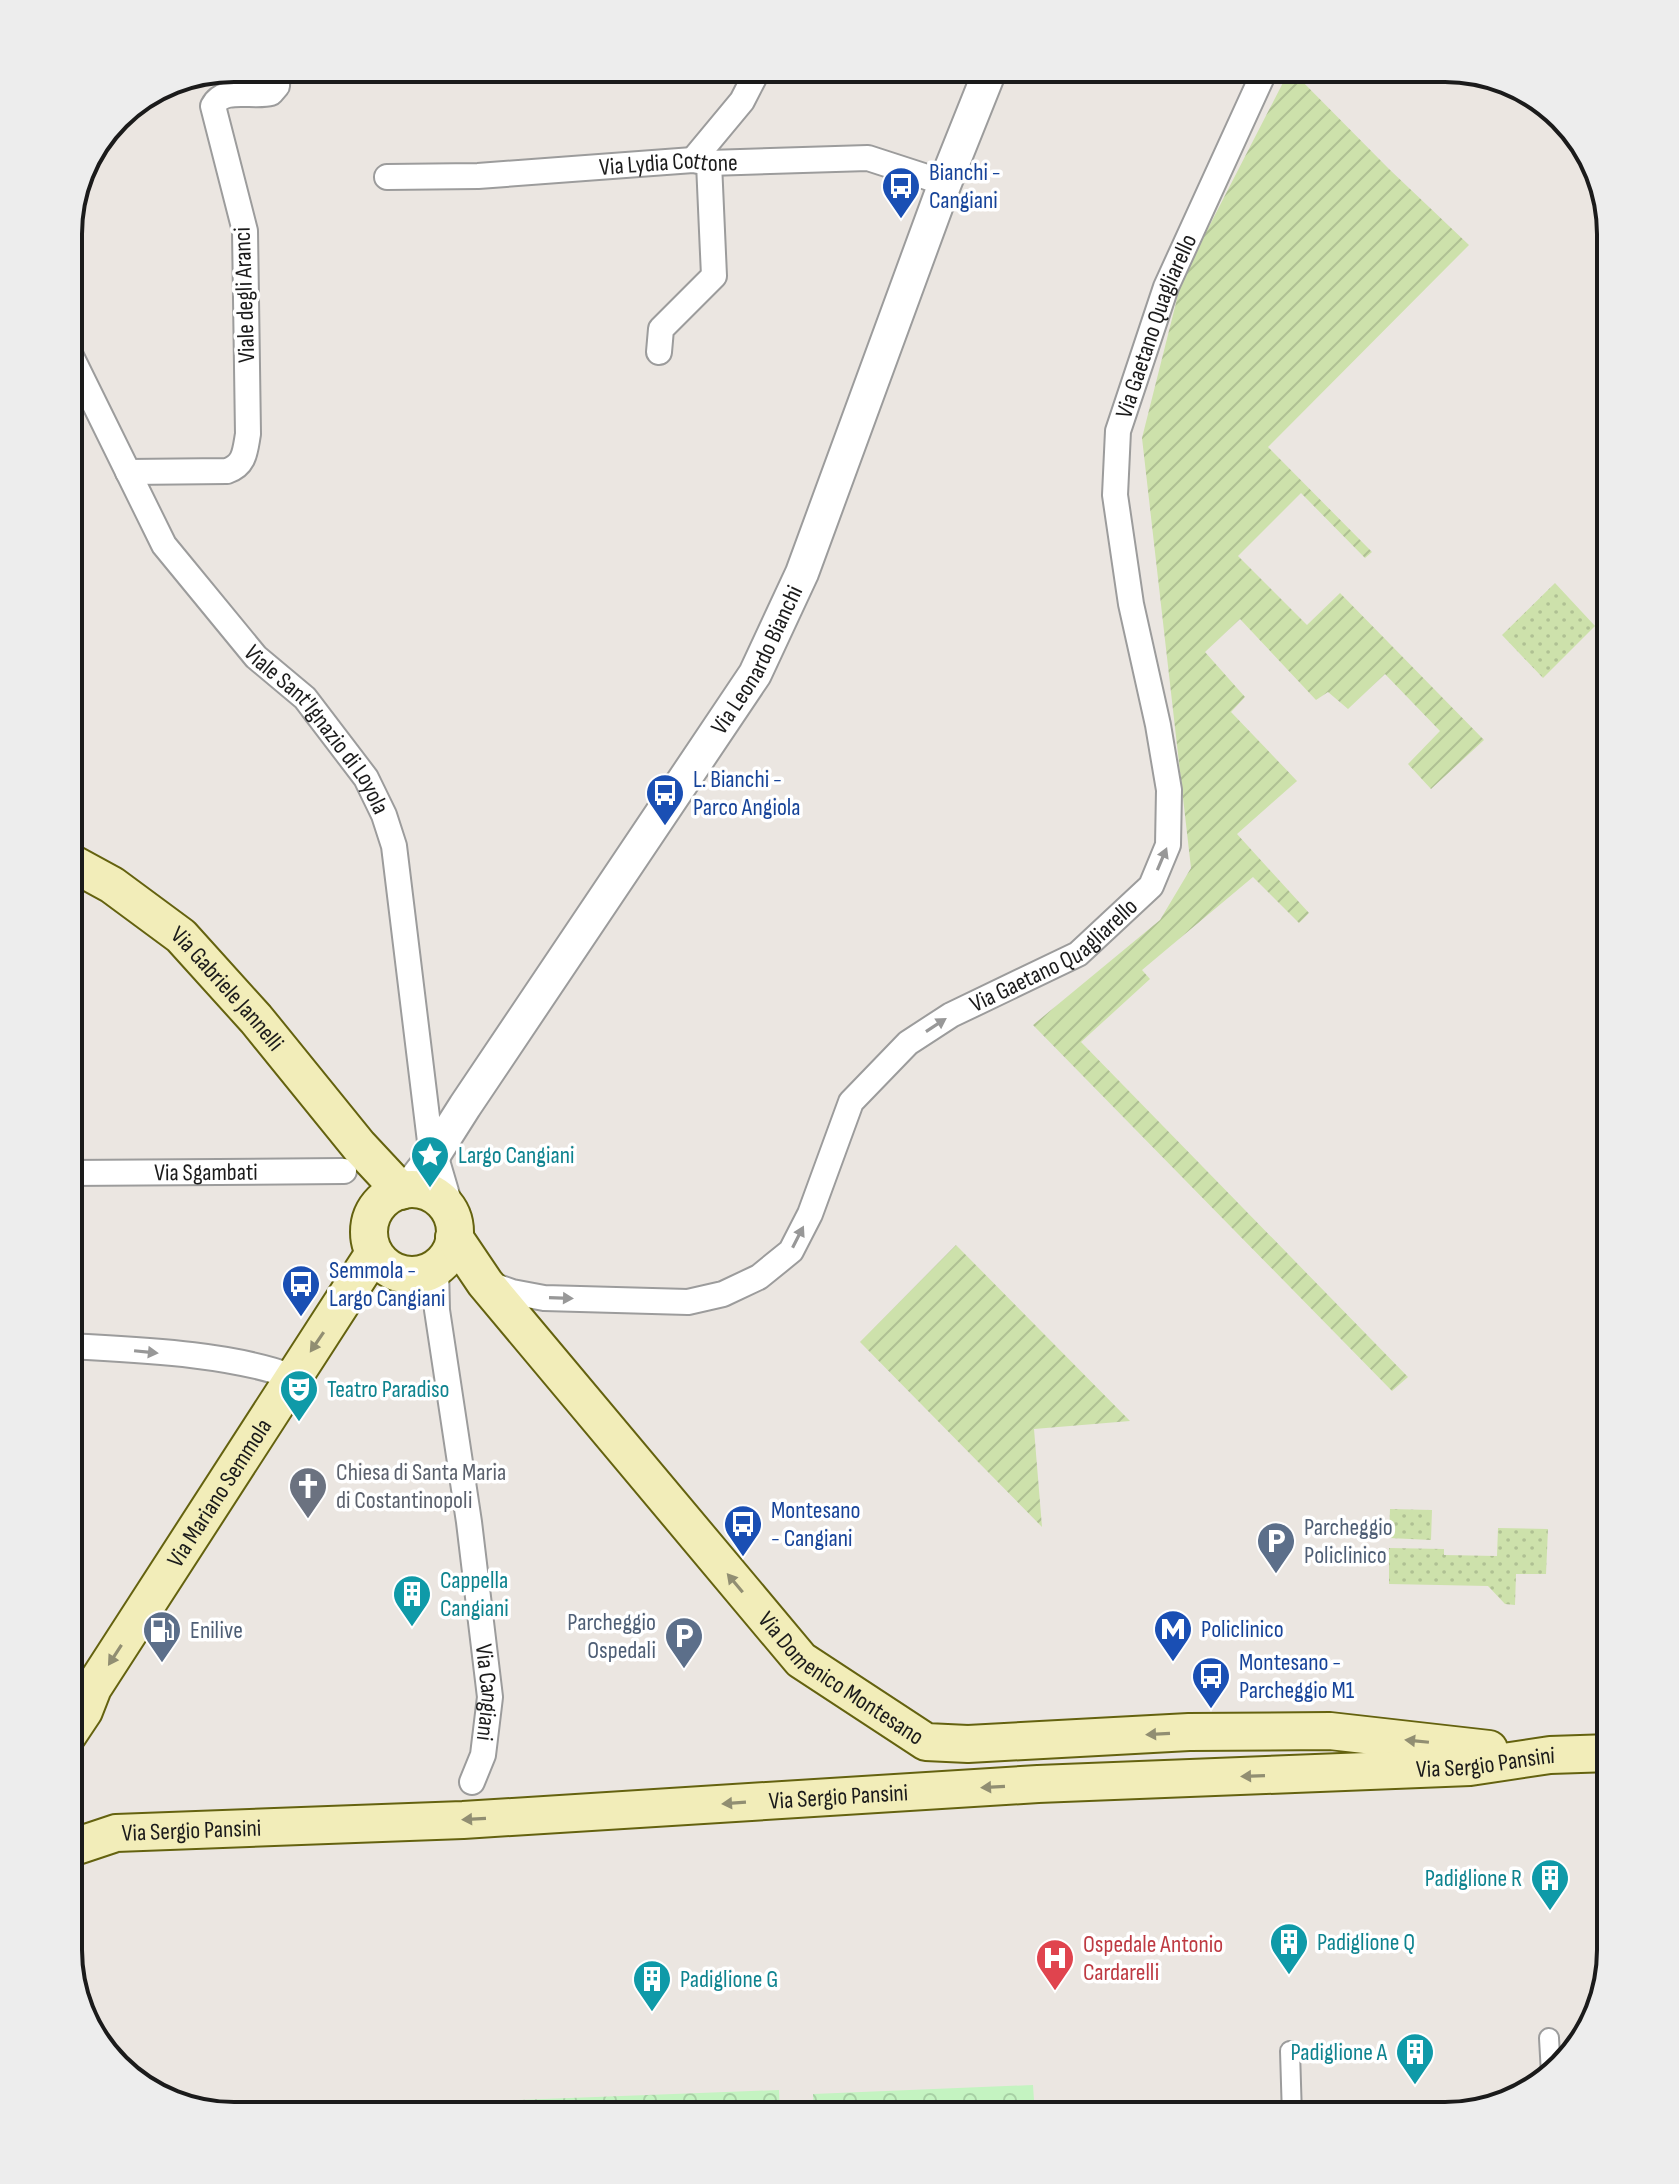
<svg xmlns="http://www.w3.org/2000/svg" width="1679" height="2184" font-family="'Sofia Sans Condensed',sans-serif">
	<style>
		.grass { fill: url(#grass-dots) }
		.park { fill: url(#park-crowns) }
		.garden { fill: url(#garden-furrows) }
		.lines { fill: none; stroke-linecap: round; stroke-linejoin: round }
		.pedestrian-casing { stroke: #9c9c9c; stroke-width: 22 }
		.minor-casing { stroke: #9c9c9c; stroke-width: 28 }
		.tertiary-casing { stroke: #9c9c9c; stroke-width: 36 }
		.secondary-casing { stroke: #64620f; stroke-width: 40 }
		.pedestrian { stroke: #fff; stroke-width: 18 }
		.minor { stroke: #fff; stroke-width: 24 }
		.tertiary { stroke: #fff; stroke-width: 32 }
		.secondary { stroke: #f2edb9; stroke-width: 36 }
		.oneway { fill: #989898 }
		.oneway2 { fill: #918e72 }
		.labels { text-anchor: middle; stroke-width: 7; stroke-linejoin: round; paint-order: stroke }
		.street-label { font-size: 24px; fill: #1b1b1b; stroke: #fff }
		.transit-label { font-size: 24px; fill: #164399; stroke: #fff; text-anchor: start }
		.culture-label { font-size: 24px; fill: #0d838f; stroke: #fff; text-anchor: start }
		.worship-label { font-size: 24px; fill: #5b616d; stroke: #fff; text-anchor: start }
		.service-label { font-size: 24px; fill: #4e5e75; stroke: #fff; text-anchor: start }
		.health-label { font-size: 24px; fill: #be3a42; stroke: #fff; text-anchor: start }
		.rim { fill: none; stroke: #1b1b1b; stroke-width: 4 }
	</style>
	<defs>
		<pattern id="grass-dots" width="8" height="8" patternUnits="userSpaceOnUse" patternTransform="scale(2)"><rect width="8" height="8" fill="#cde1ab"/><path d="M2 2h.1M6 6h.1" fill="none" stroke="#afc093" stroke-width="1.8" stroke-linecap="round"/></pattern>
		<pattern id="park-crowns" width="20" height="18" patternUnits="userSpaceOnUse" patternTransform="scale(2)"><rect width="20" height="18" fill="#c4f3c1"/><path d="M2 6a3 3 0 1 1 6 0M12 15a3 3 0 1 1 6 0" fill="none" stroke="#a8d0a5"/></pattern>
		<pattern id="garden-furrows" width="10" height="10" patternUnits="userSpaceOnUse" patternTransform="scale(2)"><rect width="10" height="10" fill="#cde1ab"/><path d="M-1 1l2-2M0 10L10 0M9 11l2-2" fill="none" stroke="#afc093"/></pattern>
	</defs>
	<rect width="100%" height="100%" fill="#ebe6e1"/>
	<path class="grass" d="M1555,583L1595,626L1543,678L1502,635Z
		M1390,1509L1432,1510L1431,1540L1389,1538Z
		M1498,1528L1548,1529L1546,1574H1516L1515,1605L1505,1604L1488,1586L1389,1584V1548L1444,1549V1555L1497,1556Z"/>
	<path class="park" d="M1033,2085L1035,2116H814L813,2094Z
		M779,2090L780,2116H519L518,2100Z"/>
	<path class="garden" d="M1290,69L1389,169L1469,245L1268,447L1372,552L1365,558L1301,493L1238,556L1307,625L1340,593L1484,740L1431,789L1408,764L1440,731L1385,674L1348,709L1328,692L1316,700L1240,619L1205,652L1245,697L1231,712L1297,781L1237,834L1309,913L1299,923L1253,877L1142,970L1150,979L1081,1042L1408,1377L1392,1391L1033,1025L1160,920L1191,868L1142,438L1182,279Z
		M956,1245L1130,1421L1034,1429L1042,1527L860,1342Z"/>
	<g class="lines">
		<defs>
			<path id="pedestrian" d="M1549,2038L1551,2074
				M1290,2051L1292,2116"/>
			<g id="minor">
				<path d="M693,160L742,101L759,68"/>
				<path id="s1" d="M387,177L478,176L693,160L709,163L868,158L945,183"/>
				<path id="s2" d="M68,350L164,545L256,657L305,698L366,778L384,815L394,846L432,1158"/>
				<path d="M659,352L661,329L714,276L709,163"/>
				<path d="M128,472L227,471C245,465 245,451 248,434L245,231L213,106C223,86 253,98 271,93L277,86L278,68"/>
				<path id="s3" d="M68,1173L344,1171"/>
				<path id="s4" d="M436,1268L437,1310L469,1522L490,1697L483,1755L472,1782"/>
				<path id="s5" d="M487,1283L512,1292L544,1298L688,1302L723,1294L759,1277L791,1251L810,1214L851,1102L908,1043L951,1015L1078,954L1151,886L1168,845L1169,790L1158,725L1131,604L1115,495L1118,431L1166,287L1266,68"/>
				<path d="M68,1346C137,1350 229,1353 293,1377"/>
				<path d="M68,1673L93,1688"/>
			</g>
			<g id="tertiary">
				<path d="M432,1158L447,1209"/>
				<path id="s6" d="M407,1190L432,1158L465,1106L755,674L802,573L945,183L991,68"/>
			</g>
			<g id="secondary">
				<path id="s7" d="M68,861L112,885L181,936L256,1019L359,1146L401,1191"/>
				<circle cx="412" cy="1232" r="43"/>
				<path id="s8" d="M454,1237L485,1283L801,1660L926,1742L968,1744L1189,1732L1330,1731L1489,1749"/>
				<path id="s9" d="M68,1735L84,1711L93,1688L374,1253"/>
				<path id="s10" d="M68,1849L116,1833L463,1820L1038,1784L1470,1767L1550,1755L1611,1753"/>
			</g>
		</defs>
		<use href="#pedestrian" class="pedestrian-casing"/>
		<use href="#minor" class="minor-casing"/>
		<use href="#tertiary" class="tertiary-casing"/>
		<use href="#secondary" class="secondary-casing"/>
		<use href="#pedestrian" class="pedestrian"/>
		<use href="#minor" class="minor"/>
		<use href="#tertiary" class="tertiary"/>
		<use href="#secondary" class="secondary"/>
	</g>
	<defs><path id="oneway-solid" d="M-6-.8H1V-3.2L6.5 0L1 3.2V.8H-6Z" transform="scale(2)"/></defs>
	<g class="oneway">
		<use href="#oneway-solid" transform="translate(1162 859) rotate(-67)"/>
		<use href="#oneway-solid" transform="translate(936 1025) rotate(-33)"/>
		<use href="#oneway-solid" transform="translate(798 1237) rotate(-63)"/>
		<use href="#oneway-solid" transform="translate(561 1298) rotate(2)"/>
		<use href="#oneway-solid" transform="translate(146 1352) rotate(6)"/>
	</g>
	<g class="oneway2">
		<use href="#oneway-solid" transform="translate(317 1342) rotate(124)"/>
		<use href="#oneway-solid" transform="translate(735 1583) rotate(-130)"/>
		<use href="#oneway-solid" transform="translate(115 1655) rotate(123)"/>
		<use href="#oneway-solid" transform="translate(1158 1734) rotate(177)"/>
		<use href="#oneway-solid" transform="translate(1417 1741) rotate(-174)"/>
		<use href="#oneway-solid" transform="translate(1253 1776) rotate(178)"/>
		<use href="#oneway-solid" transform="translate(993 1787) rotate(177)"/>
		<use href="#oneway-solid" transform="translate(734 1803) rotate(176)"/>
		<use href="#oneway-solid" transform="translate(474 1819) rotate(177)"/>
	</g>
	<defs>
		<symbol id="bus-pin" viewBox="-11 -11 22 30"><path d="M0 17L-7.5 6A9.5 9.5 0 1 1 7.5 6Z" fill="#1a4fb4" stroke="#fff"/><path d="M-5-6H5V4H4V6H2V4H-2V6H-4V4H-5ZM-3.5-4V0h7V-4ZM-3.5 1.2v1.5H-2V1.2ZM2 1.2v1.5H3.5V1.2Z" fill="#fff"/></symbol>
		<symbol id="sight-pin" viewBox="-11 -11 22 30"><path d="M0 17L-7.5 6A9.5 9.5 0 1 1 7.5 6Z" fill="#0f9aa8" stroke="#fff"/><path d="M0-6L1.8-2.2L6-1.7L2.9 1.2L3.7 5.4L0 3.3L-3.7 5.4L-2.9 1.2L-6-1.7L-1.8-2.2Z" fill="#fff"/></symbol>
		<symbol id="theatre-pin" viewBox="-11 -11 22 30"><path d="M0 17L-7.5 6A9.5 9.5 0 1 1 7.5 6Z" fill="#0f9aa8" stroke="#fff"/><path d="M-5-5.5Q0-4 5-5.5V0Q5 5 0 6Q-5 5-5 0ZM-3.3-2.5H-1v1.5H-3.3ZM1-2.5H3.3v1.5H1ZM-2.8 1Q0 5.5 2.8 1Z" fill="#fff"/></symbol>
		<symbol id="church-pin" viewBox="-11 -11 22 30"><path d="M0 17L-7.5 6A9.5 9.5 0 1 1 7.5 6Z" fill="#6b7280" stroke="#fff"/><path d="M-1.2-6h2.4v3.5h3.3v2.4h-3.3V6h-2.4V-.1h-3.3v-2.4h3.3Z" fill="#fff"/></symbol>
		<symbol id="parking-pin" viewBox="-11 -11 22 30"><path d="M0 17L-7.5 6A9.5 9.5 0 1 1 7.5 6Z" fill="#5c6f8a" stroke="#fff"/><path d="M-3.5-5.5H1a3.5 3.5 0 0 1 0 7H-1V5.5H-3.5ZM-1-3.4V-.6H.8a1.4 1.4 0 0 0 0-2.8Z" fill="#fff"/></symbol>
		<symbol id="building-pin" viewBox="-11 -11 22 30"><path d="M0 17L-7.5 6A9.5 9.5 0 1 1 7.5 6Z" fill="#0f9aa8" stroke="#fff"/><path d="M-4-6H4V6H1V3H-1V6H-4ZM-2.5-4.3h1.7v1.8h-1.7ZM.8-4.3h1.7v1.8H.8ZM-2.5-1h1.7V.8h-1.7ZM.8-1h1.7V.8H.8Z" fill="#fff"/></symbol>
		<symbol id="metro-pin" viewBox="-11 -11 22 30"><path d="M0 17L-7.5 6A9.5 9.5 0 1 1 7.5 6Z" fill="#1a4fb4" stroke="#fff"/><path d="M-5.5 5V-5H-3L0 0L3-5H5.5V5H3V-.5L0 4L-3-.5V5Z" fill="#fff"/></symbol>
		<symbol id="fuel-pin" viewBox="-11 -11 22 30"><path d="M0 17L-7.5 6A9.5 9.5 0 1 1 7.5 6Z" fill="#5c6f8a" stroke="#fff"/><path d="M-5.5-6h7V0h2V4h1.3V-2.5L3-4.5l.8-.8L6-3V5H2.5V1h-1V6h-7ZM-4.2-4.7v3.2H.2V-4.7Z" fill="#fff"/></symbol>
		<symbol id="hospital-pin" viewBox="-11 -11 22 30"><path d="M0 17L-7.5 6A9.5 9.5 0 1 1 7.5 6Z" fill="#e0444e" stroke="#fff"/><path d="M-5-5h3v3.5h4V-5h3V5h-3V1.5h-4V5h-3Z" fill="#fff"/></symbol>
	</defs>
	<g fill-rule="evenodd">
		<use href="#bus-pin" x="879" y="164" width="44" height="60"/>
		<use href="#bus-pin" x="643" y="771" width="44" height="60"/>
		<use href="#sight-pin" x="408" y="1133" width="44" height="60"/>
		<use href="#bus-pin" x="279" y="1262" width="44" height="60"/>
		<use href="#theatre-pin" x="277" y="1367" width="44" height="60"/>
		<use href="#church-pin" x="286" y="1464" width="44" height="60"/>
		<use href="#bus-pin" x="721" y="1502" width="44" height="60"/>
		<use href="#parking-pin" x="1254" y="1519" width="44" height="60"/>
		<use href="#building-pin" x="390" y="1572" width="44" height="60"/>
		<use href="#metro-pin" x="1151" y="1607" width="44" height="60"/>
		<use href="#fuel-pin" x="140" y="1608" width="44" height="60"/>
		<use href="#parking-pin" x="662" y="1614" width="44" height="60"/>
		<use href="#bus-pin" x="1189" y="1654" width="44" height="60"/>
		<use href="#building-pin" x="1528" y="1856" width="44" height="60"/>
		<use href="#building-pin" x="1267" y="1920" width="44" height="60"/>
		<use href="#hospital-pin" x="1033" y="1936" width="44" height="60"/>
		<use href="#building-pin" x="630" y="1957" width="44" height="60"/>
		<use href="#building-pin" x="1393" y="2030" width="44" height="60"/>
	</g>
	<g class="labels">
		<g class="street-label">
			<text dy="8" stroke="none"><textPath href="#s1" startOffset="282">Via Lydia Cottone</textPath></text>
			<text transform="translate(244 295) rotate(-92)" y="8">Viale degli Aranci</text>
			<text dy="8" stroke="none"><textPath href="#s5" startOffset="1430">Via Gaetano Quagliarello</textPath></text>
			<text dy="8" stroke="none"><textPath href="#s6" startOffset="636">Via Leonardo Bianchi</textPath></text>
			<text dy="8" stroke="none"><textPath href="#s2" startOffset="458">Viale Sant'Ignazio di Loyola</textPath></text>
			<text dy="8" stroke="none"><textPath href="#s5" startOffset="734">Via Gaetano Quagliarello</textPath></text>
			<text dy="8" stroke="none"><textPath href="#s7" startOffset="206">Via Gabriele Jannelli</textPath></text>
			<text dy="8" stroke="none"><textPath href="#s3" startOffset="138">Via Sgambati</textPath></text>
			<text dy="8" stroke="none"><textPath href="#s9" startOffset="286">Via Mariano Semmola</textPath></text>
			<text dy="8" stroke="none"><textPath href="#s8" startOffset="590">Via Domenico Montesano</textPath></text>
			<text dy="8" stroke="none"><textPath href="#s4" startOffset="428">Via Cangiani</textPath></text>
			<text dy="8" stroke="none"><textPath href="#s10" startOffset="1422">Via Sergio Pansini</textPath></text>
			<text dy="8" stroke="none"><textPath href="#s10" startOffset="774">Via Sergio Pansini</textPath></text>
			<text dy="8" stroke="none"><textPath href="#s10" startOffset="126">Via Sergio Pansini</textPath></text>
		</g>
		<g class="transit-label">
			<text x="929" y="180">Bianchi -<tspan x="929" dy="28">Cangiani</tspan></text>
			<text x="693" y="787">L. Bianchi -<tspan x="693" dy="28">Parco Angiola</tspan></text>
			<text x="329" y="1278">Semmola -<tspan x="329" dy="28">Largo Cangiani</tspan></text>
			<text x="771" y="1518">Montesano<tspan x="771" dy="28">- Cangiani</tspan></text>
			<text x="1201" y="1637">Policlinico</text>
			<text x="1239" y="1670">Montesano -<tspan x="1239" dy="28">Parcheggio M1</tspan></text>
		</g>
		<g class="culture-label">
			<text x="458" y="1163">Largo Cangiani</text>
			<text x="327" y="1397">Teatro Paradiso</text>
			<text x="440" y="1588">Cappella<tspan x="440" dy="28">Cangiani</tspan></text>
			<text x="1522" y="1886" text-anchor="end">Padiglione R</text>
			<text x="1317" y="1950">Padiglione Q</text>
			<text x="680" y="1987">Padiglione G</text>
			<text x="1387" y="2060" text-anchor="end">Padiglione A</text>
		</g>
		<g class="worship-label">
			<text x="336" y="1480">Chiesa di Santa Maria<tspan x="336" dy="28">di Costantinopoli</tspan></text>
		</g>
		<g class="service-label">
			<text x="1304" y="1535">Parcheggio<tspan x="1304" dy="28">Policlinico</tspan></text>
			<text x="656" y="1630" text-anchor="end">Parcheggio<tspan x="656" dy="28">Ospedali</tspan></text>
			<text x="190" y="1638">Enilive</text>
		</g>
		<g class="health-label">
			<text x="1083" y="1952">Ospedale Antonio<tspan x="1083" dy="28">Cardarelli</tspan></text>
		</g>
	</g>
	<path d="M0 0H1679V2184H0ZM234 82H1445A152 152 0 0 1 1597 234V1950A152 152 0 0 1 1445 2102H234A152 152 0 0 1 82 1950V234A152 152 0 0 1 234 82Z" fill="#ededed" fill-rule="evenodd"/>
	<path class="rim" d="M234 82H1445A152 152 0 0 1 1597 234V1950A152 152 0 0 1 1445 2102H234A152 152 0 0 1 82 1950V234A152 152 0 0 1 234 82Z"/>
</svg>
